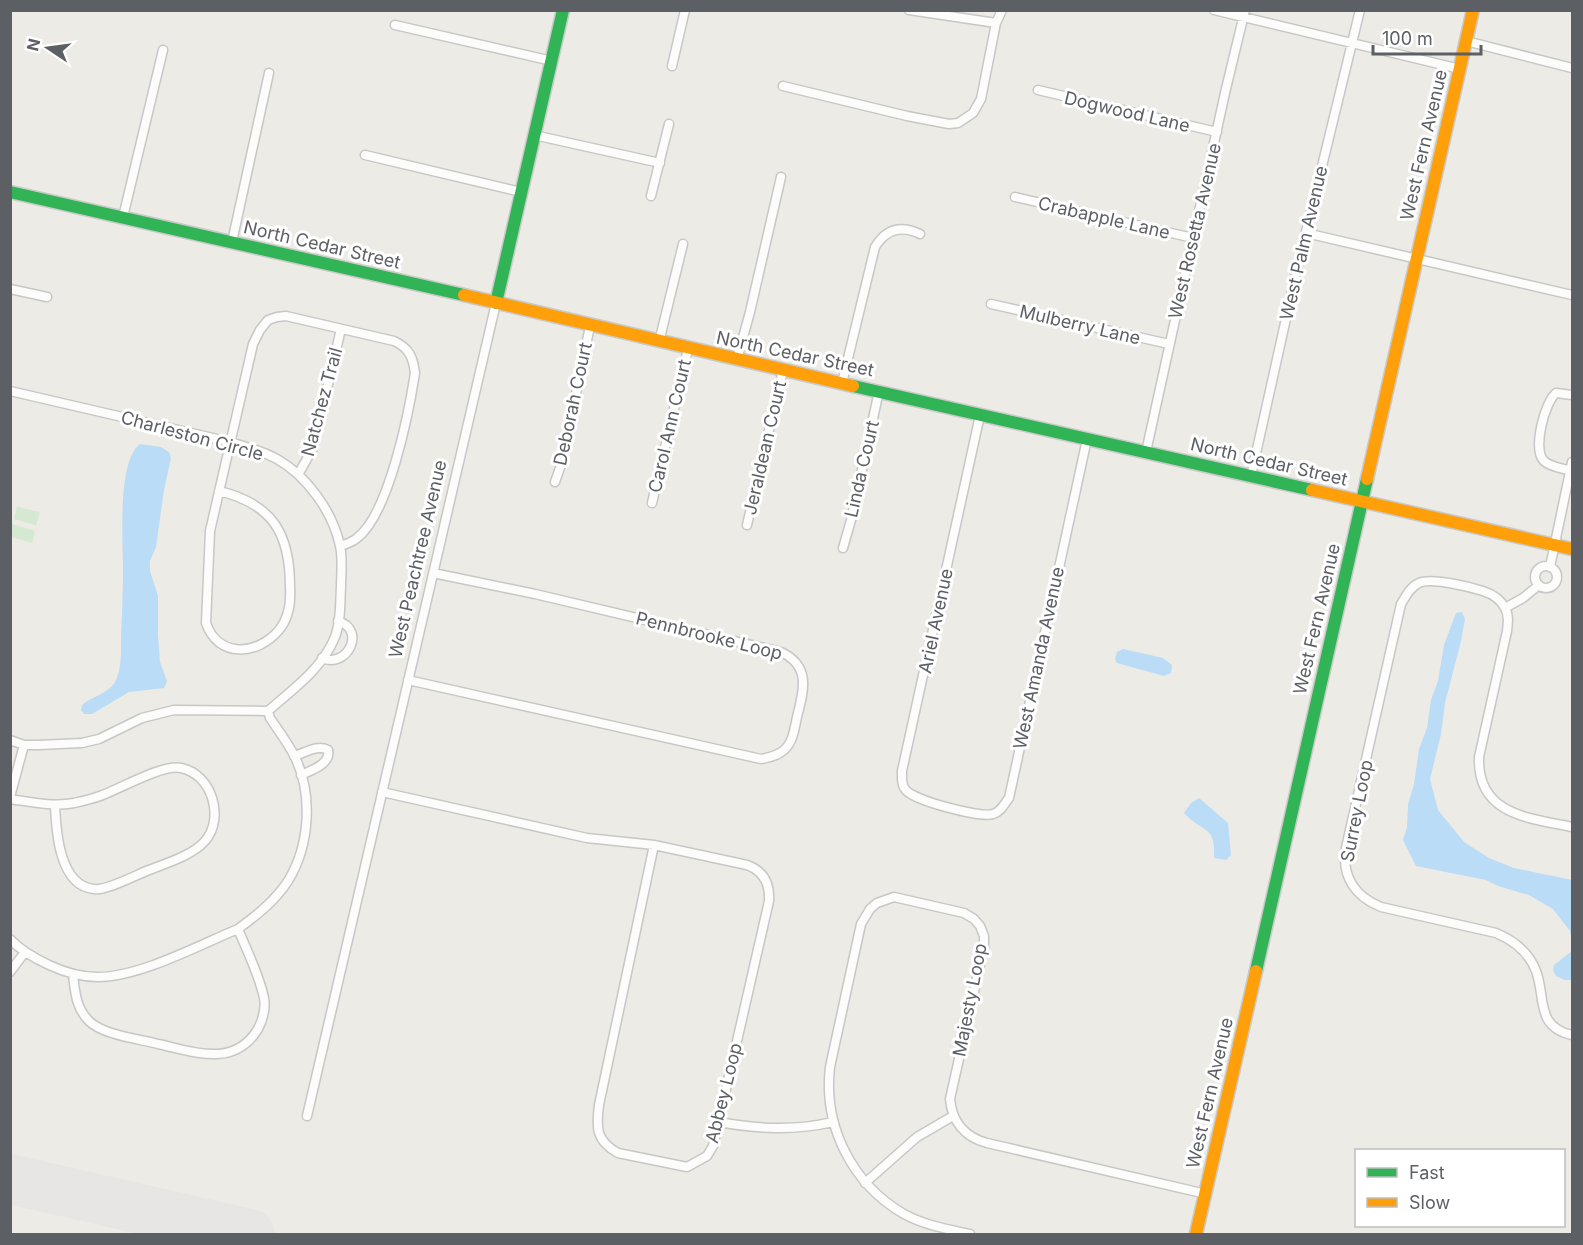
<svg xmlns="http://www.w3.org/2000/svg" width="1583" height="1245" font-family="Inter,sans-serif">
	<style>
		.green { fill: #d4e8d2 }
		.water { fill: #badcf6 }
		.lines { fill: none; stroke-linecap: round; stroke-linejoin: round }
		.taxiway { stroke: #e8e6e4; stroke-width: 20 }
		.runway { stroke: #e8e6e4; stroke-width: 50 }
		.street-casing { stroke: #c7c7c7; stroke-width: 11 }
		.fast-casing { stroke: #c8c9c8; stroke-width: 15 }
		.slow-casing { stroke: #c8c9c8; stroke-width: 15 }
		.street { stroke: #fcfcfb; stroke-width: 8 }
		.fast { stroke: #30b455; stroke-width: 12 }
		.slow { stroke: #ff9f0a; stroke-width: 12 }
		.labels { text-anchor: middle; stroke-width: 6; stroke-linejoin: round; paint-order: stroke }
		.street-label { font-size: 18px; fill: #5c5f64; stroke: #fff }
	</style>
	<rect width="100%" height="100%" fill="#ecebe6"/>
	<path class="green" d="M17,507L40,512L36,525L14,519Z
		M12,524L35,531L32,543L11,537Z"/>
	<path class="water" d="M140,444L161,447L169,452L171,458L164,490L156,547L150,561V571L158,596V635L160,662L167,681L164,688L129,692L92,714H84L81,710L82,705C91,697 109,693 115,682C122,669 121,650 121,637C122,614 123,591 123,568C123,541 117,461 140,444Z
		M1462,612L1465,619L1461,641L1445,703L1441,734L1430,779L1438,810L1464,842L1489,858L1514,868L1572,880V938L1570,931L1553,909L1529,895L1498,886L1486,880L1416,866L1403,840L1407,827L1408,805L1414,784L1419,749L1427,728L1431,700L1438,681L1444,645L1456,613Z
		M1123,649L1163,658L1172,665L1171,673L1164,676L1117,663L1115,659L1117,652Z
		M1199,798L1228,823L1231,855L1226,860L1214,858C1216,824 1202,833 1184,813L1191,803Z
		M1572,951V980H1565L1556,976L1553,970L1554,965Z"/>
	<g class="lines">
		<path class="taxiway" d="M146,1210L159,1225L160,1234
			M232,1230L235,1234
			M163,1234C169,1225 177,1223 188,1221"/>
		<path class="runway" d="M10,1179L250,1234"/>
		<defs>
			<path id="street" d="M909,10L996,23
				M1214,10L1460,69
				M395,25L552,61
				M1466,41L1572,68
				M672,66L685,10
				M783,86L907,116L949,124L958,123L973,113L981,99L996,23L1002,10
				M1038,90L1217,132
				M534,135L660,163
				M365,155L521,192
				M651,196L669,124
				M1015,197L1193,238
				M123,217L163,50
				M1306,233L1572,295
				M232,242L269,73
				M10,289L47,297
				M991,304L1169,344
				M659,342L683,244
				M737,359L750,312L781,177
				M842,383L875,247C886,229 901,225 920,234
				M10,391L230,442C246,447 263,451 277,459C307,476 333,512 340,546C343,559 341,574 341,587C340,603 341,621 335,637C322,669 293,689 268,711L174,710L142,718L99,739L82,743L39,745H24L10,740
				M980,415L902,771C902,777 901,784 905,789C911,800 980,818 993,814C1001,812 1004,804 1009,798L1087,439
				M1146,452L1225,93L1245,10
				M1571,471C1562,468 1550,467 1544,461C1532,449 1545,402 1556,393L1572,395
				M299,473L313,448L341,329
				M1251,476L1297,269L1360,10
				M555,482L562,462L590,326
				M219,491C273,504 290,534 290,587C291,602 289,618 279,630C257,656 218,658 206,623L210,531L253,344L260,330L268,320L277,317L286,316L394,341C409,348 413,357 415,373C409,412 389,514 357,538C353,542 346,544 340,546
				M652,503L688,349
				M747,525L783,370
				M843,548L851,520L879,391
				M1535 577a11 11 0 1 1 22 0a11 11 0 1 1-22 0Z
				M1550,567L1572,462
				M1505,608L1523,598L1539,585
				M322,658C347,669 367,630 338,621
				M408,680L761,759C772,757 783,754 789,744C794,737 795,725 797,717C804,690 811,666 781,652L535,594L433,573
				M294,756C305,753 318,744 328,750C331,764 312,770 301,775
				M382,792L587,838L654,845L747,865C764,871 770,884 769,901L713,1146L707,1156L687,1167L618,1153C596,1141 596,1128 599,1105L654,845
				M10,797L24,745
				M10,799C31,802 53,807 74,803C83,801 92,799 100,796C120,789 162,764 181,768C212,774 225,818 205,841C193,855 167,863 149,870C136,875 106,891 94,889C59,886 56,830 55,805
				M1572,827C1529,818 1477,815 1479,757L1507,631C1508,623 1509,615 1505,608C1501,600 1492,594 1483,591C1470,587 1431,577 1419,583C1410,587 1406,596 1401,604L1346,848C1341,877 1356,897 1381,907L1496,933C1515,941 1529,952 1536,971C1546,997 1535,1027 1572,1035
				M238,929C257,915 275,901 288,881C310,845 313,795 295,757C288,743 278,730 270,718L268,711
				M10,939C21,951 34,958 49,965C64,972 81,977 98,977C140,977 199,945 238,929C247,951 259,974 264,998C266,1009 263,1019 258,1029C234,1068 195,1052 158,1044C139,1039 103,1035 89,1021C76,1008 75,992 73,975
				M10,972L25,952
				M307,1116L496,303
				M719,1122C758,1129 794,1131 833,1122
				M865,1183L917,1137L953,1116
				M970,1234C947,1229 924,1225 904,1214C852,1184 823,1126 830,1067L861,924L870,909L877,903L894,897L964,913L974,919L980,926L984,936V947L950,1099C952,1122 965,1137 987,1143L1206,1194"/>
			<path id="fast" d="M10,192L464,295
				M496,303L563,10
				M853,386L1312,490
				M1256,971L1367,479"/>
			<path id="slow" d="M464,295L853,386
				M1367,479L1473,10
				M1312,490L1572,549
				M1196,1234L1256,971"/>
		</defs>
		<use href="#street" class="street-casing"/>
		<use href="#fast" class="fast-casing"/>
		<use href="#slow" class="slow-casing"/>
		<use href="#street" class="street"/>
		<use href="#fast" class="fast"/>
		<use href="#slow" class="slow"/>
	</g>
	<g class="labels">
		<g class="street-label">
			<text transform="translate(1127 112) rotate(13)" y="6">Dogwood Lane</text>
			<text transform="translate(1424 145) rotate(-77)" y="6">West Fern Avenue</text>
			<text transform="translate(1104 218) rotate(13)" y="6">Crabapple Lane</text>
			<text transform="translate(1195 231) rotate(-77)" y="6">West Rosetta Avenue</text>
			<text transform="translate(1304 243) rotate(-77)" y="6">West Palm Avenue</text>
			<text transform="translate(322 245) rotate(13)" y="6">North Cedar Street</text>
			<text transform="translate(1080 325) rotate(13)" y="6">Mulberry Lane</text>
			<text transform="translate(795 354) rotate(12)" y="6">North Cedar Street</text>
			<text transform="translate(322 402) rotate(-75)" y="6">Natchez Trail</text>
			<text transform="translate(573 404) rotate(-78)" y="6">Deborah Court</text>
			<text transform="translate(670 426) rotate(-77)" y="6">Carol Ann Court</text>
			<text transform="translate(192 436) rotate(15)" y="6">Charleston Circle</text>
			<text transform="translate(765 448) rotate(-77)" y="6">Jeraldean Court</text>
			<text transform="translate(1269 462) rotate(13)" y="6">North Cedar Street</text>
			<text transform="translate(862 469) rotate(-77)" y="6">Linda Court</text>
			<text transform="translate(418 559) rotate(-77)" y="6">West Peachtree Avenue</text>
			<text transform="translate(1317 619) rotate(-77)" y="6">West Fern Avenue</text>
			<text transform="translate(936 621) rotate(-78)" y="6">Ariel Avenue</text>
			<text transform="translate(709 636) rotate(14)" y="6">Pennbrooke Loop</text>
			<text transform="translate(1039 658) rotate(-78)" y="6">West Amanda Avenue</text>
			<text transform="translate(1357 811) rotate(-79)" y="6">Surrey Loop</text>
			<text transform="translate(970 1000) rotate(-79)" y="6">Majesty Loop</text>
			<text transform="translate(724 1093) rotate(-76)" y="6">Abbey Loop</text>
			<text transform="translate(1210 1093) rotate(-77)" y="6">West Fern Avenue</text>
		</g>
	</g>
	<rect width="1583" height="1245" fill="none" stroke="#5c5f64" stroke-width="24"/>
	<rect x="1355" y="1149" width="210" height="78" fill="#ffffff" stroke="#bebfc1" stroke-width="1.5"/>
	<rect x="1367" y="1168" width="30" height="9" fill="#30b455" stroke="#bebfc1" stroke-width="1.5"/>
	<text x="1409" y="1179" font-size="18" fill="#5c5f64">Fast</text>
	<rect x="1367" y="1198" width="30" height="9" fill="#ff9f0a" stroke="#bebfc1" stroke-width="1.5"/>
	<text x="1409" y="1209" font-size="18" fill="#5c5f64">Slow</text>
	<g transform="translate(48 48) rotate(283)" stroke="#ffffff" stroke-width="4.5" paint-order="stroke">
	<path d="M0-4.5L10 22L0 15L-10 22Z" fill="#5c5f64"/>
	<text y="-9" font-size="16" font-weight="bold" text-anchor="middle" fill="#5c5f64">N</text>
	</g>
	<path d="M1373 45v9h108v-9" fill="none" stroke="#5c5f64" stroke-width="3"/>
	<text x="1382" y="45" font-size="18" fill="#5c5f64" stroke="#ffffff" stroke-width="4.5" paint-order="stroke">100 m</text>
</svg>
